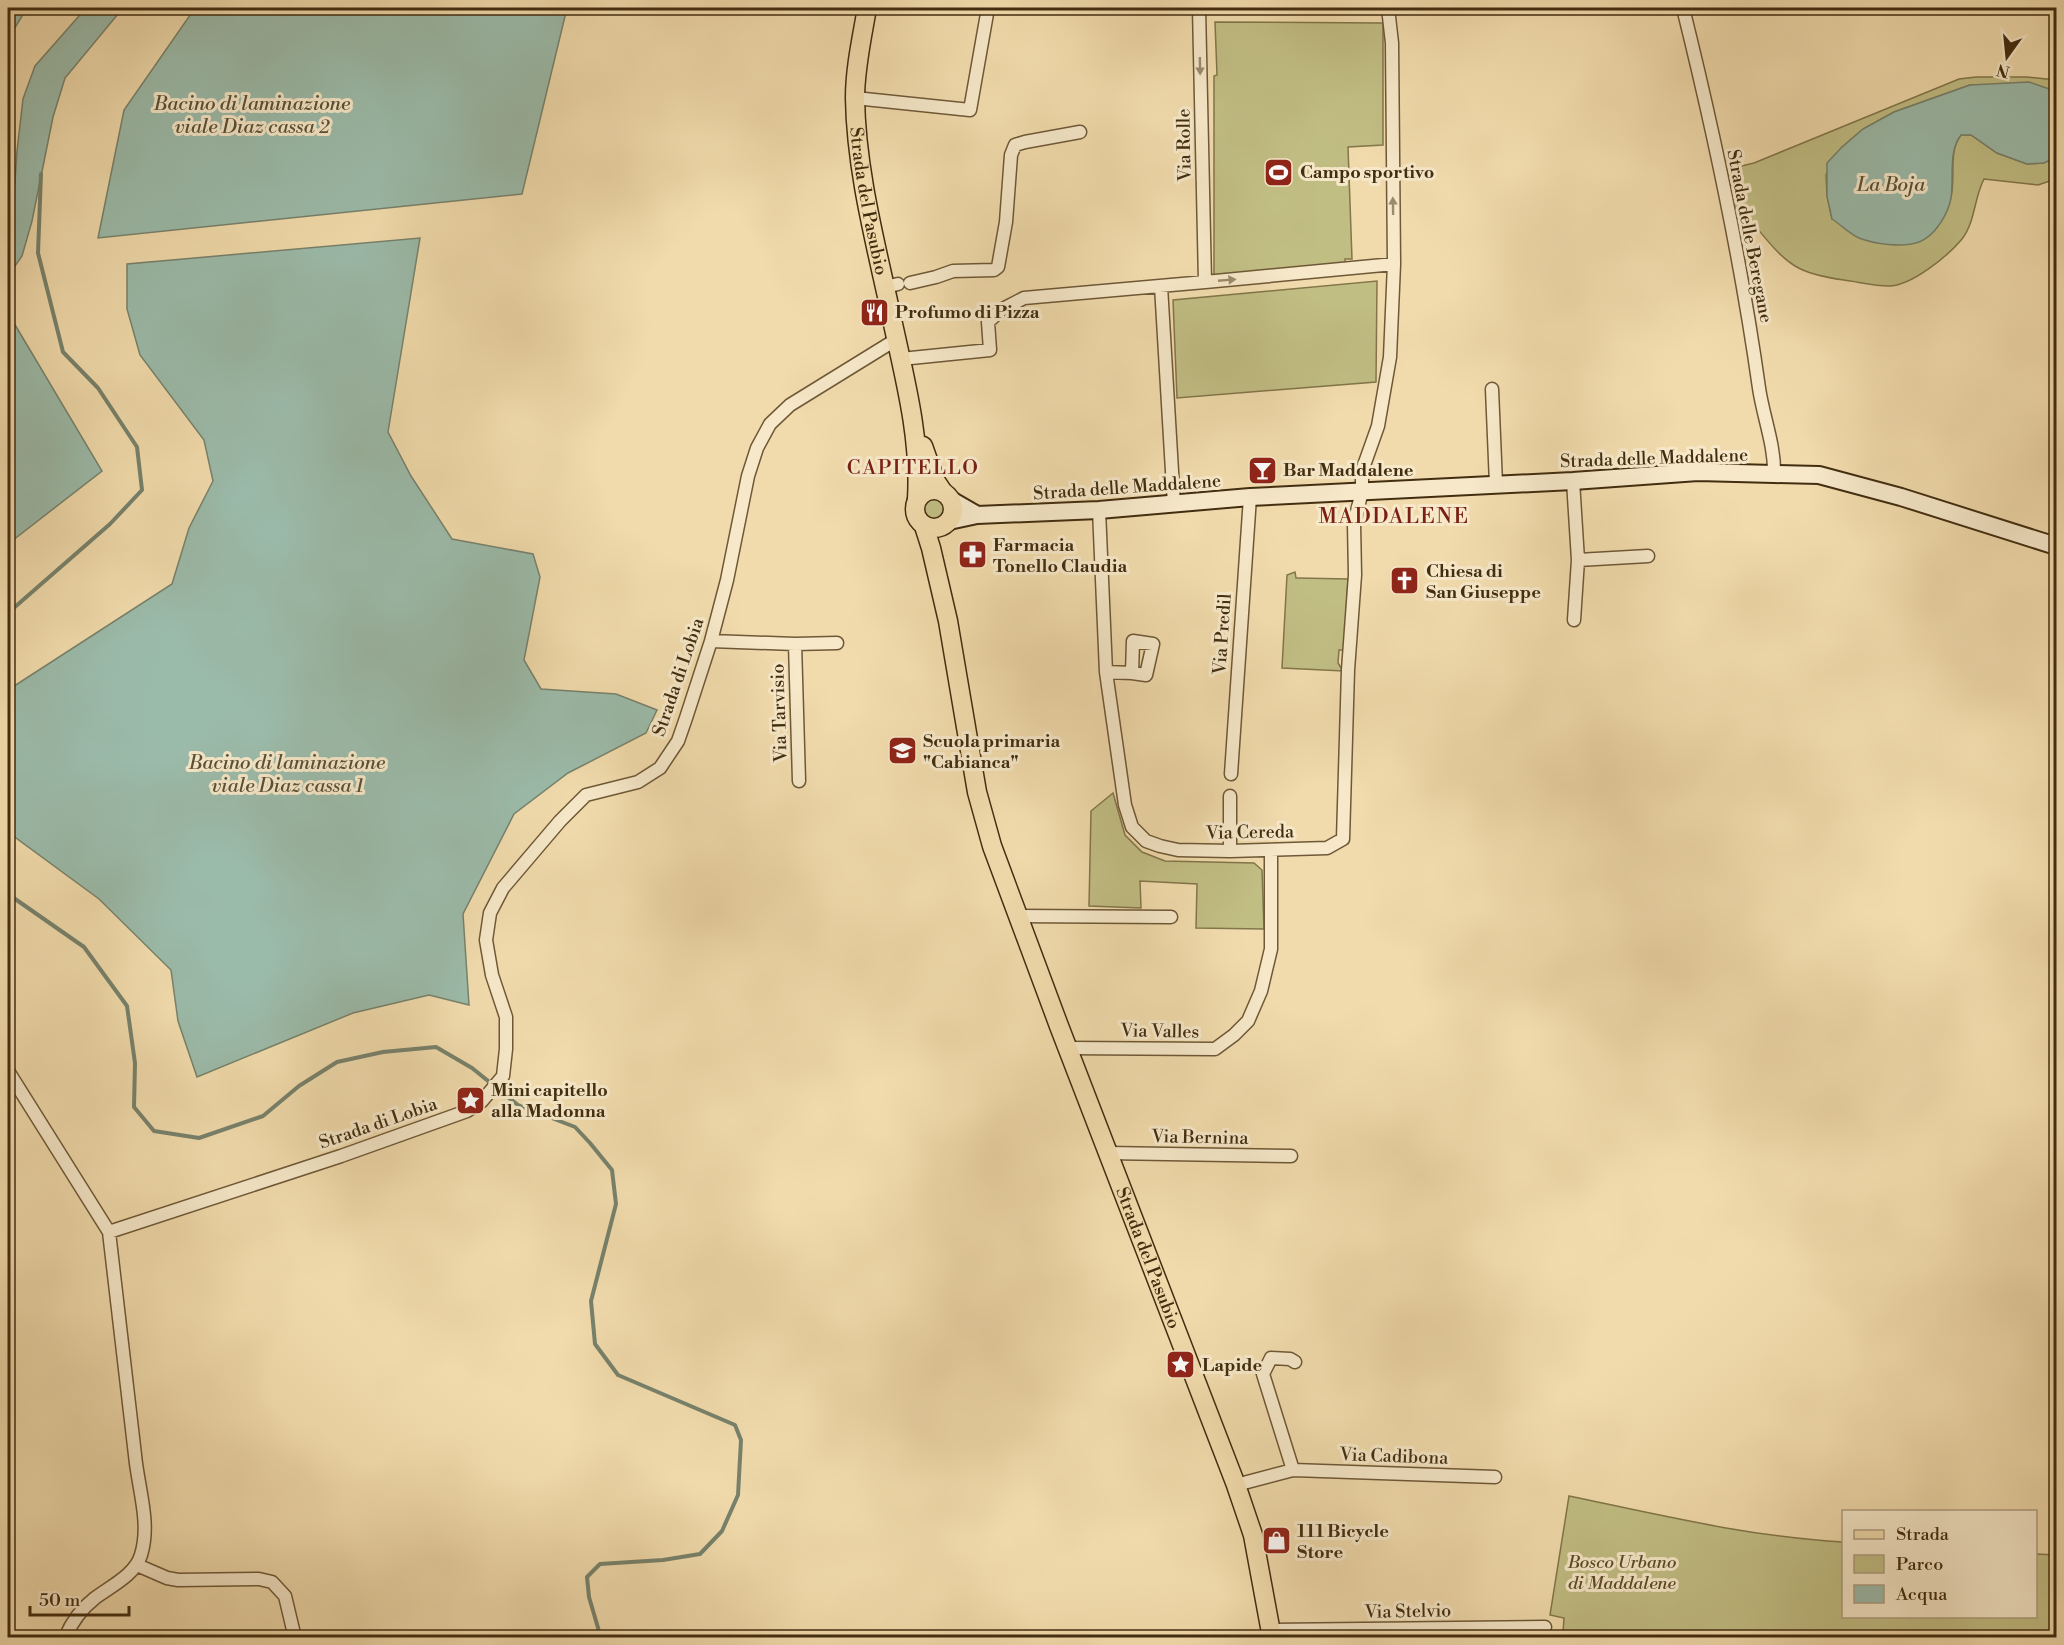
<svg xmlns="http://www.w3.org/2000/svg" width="2064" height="1645" font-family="'Libre Bodoni',serif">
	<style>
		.green { fill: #c1be84; stroke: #82764a; stroke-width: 1.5 }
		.water { fill: #9bbbaa; stroke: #77826c; stroke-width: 1.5 }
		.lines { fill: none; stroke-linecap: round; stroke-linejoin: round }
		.stream { stroke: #77826c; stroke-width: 4 }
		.street-casing { stroke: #6e5837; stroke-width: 15 }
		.secondary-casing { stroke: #422d10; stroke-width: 20 }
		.primary-casing { stroke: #422d10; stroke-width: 21 }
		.street { stroke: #f6e8c9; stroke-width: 12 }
		.secondary { stroke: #f6e8c9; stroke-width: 16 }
		.primary { stroke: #f1dbac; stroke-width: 18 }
		.oneway { fill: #9c8a6c }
		.labels { text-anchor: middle; stroke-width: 6; stroke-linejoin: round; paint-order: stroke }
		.street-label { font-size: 18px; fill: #422d10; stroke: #f6e8c9 }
		.poi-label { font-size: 18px; font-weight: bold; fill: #422d10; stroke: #f6e8c9; text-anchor: start }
		.park-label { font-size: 18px; font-style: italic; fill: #5b4a27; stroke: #f6e8c9 }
		.water-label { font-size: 20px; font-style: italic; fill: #585036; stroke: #f6e8c9 }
		.neighbourhood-label { font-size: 20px; letter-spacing: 1.5px; fill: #7a1f14; stroke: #f6e8c9 }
		.quarter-label { font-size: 21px; letter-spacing: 1.5px; fill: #7a1f14; stroke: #f6e8c9 }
	</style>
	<rect width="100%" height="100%" fill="#f1dbac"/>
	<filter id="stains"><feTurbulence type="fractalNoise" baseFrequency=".00333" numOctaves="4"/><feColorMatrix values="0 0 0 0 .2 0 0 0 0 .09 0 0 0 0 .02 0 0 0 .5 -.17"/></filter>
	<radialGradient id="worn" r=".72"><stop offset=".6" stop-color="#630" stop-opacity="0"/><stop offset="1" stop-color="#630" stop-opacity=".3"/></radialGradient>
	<path class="green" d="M1215,22L1383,23V145L1348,147L1352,259H1345V268L1214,276V76L1217,75Z
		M1976,77H2027L2056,80V95L2052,90L1970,85L1894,112L1863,129L1841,148L1826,175L1827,196L1832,219L1937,228C1941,219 1947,210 1950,201C1957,180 1947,153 1961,135H1971L1997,153L2027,164L2043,163L2056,157V179L2038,185L1984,179C1974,198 1975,223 1962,239C1948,256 1911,286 1889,286C1874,286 1859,282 1844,280C1829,278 1808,274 1795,266C1780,257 1767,240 1756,227L1731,228L1720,171L1754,163L1959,79Z
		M1377,281L1376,382L1177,398L1173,300Z
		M923 509a11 11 0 1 1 22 0a11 11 0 1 1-22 0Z
		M1295,572L1296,578H1298L1348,579L1344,650H1339L1338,663L1343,671L1282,668L1287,575Z
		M1113,793L1125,835L1142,852L1165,861L1254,863L1262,870L1264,929L1196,928L1197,884L1140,881L1141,908L1089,906L1091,811Z
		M1569,1496C1660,1515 1751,1537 1843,1542L1844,1616H2036V1554L2056,1555V1637H1549V1634L1563,1632L1564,1618L1550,1615Z"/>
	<path class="water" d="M8,8H27L8,39Z
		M86,8H123L65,78L53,117L32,221L22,256L8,276V226L13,211L17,151L23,99L35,66Z
		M195,8H567L522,194L98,238L124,110Z
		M2029,82L2052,90L2056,95V157L2044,163L2027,164L1997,153L1971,135H1961C1948,151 1954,178 1951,198C1948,214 1935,236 1919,242C1903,248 1874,244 1859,238C1850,234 1841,225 1832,219L1827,196V163L1841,148L1863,129L1894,112L1970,85Z
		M420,238L388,432L411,476L452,539L533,554L540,577L524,660L541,689L616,694L657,710L646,733L568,773L514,814L463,914L469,1005L429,995L353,1013L197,1077L178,1021L171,970L99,899L8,832V690L172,584L189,528L213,481L204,440L140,355L127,309V264Z
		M8,313L102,471L8,544Z"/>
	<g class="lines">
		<path class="stream" d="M8,613L110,524L142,490L137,447L98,388L63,352L38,253L41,174
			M8,894L84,947L127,1006L135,1063L134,1107L154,1131L199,1138L263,1116L299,1086L337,1062L383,1052L436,1047L472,1068L518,1105L575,1127L590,1143L612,1170L616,1204L591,1301L595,1344L618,1375L735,1425L741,1440L738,1495L722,1531L700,1554L663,1560L600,1564L587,1577L589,1597L601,1638"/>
		<defs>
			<path id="street" d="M1199,8L1205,282L1394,264
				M1683,8C1714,133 1741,260 1759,388C1763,416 1775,446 1774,474
				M855,98L970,110L988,8
				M910,283L936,277L953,271L994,270L998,267L1006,222L1011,155L1015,145L1025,142L1080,132
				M1161,286L1174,505
				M885,287L898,284
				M901,359L990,350L988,322L1001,310L1024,298L1205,282
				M1492,389L1496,484
				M1573,481L1578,560L1574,620
				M1099,510L1106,672L1125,805L1132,827L1146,841L1160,846L1178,850L1230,851L1327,848L1343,839L1348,670L1355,575L1354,524L1362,491V471L1378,426L1390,357L1394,264L1392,43L1388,8
				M1578,560L1648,556
				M711,641L795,644L837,643
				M795,644L799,781
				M1106,672L1132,673L1133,641L1153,644L1146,675L1132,673
				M1231,774L1250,497
				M1230,851V796
				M1017,916L1171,917
				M1067,1048L1215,1049L1234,1035L1248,1021L1261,991L1271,949V850
				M8,1071L109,1232
				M1108,1153L1291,1156
				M1293,1470L1263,1374L1271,1358L1290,1359L1295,1362
				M1236,1485L1293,1470L1495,1477
				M137,1565L167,1578L178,1580L259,1579L272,1582L285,1596L295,1638
				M1271,1630L1545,1627
				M65,1638C72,1621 81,1609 95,1598C111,1586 135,1575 141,1555C151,1523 138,1488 135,1455C126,1381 118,1306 109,1232L341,1156L467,1111L482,1101L503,1076L506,1049V1017L492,975L486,940L490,913L503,888L560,821L586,795L638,782L660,768L678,741L686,718L711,641L727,580L748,476L757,448L770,424L790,405L897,339"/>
			<path id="secondary" d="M951,500L977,515
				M949,521L977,515L1099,510L1250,497L1573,481L1698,472L1774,474L1819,475L1901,497L2056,546"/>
			<g id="primary">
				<path id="s1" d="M867,8C862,37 855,68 855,98C856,169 875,241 890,310C903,372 921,435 917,499"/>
				<path d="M923,446L935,480L943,492"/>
				<circle cx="934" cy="509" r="19"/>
				<path id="s2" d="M924,526L931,548L948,621L977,792L992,846L1059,1026L1236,1485L1253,1535L1272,1638"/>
			</g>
		</defs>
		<use href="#street" class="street-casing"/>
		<use href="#secondary" class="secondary-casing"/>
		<use href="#primary" class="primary-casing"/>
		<use href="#street" class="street"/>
		<use href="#secondary" class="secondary"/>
		<use href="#primary" class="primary"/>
	</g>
	<defs><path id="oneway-solid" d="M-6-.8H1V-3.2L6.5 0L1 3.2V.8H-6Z" transform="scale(1.5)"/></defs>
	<g class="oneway">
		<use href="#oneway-solid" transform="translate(1200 66) rotate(89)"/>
		<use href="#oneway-solid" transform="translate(1393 206) rotate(-91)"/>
		<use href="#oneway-solid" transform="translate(1227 280) rotate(-5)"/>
	</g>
	<defs>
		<symbol id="stadium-square" viewBox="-11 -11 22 22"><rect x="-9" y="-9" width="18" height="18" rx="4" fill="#8f2418" stroke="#f6e8c9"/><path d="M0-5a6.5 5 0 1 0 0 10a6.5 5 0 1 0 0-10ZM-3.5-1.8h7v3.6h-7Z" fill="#fff"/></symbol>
		<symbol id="restaurant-square" viewBox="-11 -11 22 22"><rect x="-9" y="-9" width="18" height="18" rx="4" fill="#8f2418" stroke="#f6e8c9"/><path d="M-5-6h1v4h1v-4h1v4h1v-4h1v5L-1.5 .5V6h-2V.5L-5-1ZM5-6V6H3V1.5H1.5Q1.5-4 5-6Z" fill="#fff"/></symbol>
		<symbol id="bar-square" viewBox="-11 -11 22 22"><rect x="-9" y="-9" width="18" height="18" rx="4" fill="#8f2418" stroke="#f6e8c9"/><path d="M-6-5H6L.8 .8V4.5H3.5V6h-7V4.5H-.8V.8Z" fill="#fff"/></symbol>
		<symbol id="pharmacy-square" viewBox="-11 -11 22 22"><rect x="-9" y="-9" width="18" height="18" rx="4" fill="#8f2418" stroke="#f6e8c9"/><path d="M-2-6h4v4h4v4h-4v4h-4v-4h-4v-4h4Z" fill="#fff"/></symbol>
		<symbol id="church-square" viewBox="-11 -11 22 22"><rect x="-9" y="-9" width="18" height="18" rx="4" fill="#8f2418" stroke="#f6e8c9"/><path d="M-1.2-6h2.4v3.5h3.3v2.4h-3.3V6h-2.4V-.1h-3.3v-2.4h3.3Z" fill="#fff"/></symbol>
		<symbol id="school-square" viewBox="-11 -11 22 22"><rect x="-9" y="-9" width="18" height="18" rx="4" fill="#8f2418" stroke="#f6e8c9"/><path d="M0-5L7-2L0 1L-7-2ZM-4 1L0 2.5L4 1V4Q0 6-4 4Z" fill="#fff"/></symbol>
		<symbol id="sight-square" viewBox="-11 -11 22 22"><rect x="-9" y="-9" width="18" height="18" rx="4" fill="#8f2418" stroke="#f6e8c9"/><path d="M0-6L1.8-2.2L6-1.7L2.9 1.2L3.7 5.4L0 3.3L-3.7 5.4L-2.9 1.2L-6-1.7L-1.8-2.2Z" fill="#fff"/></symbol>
		<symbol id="shop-square" viewBox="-11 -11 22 22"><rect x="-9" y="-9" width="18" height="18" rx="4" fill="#8f2418" stroke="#f6e8c9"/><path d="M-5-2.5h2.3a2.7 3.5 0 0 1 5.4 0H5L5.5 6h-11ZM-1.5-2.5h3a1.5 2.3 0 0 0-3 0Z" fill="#fff"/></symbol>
	</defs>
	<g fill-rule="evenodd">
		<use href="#stadium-square" x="1262" y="156" width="33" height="33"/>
		<use href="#restaurant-square" x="858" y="296" width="33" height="33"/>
		<use href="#bar-square" x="1246" y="454" width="33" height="33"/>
		<use href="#pharmacy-square" x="956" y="538" width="33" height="33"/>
		<use href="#church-square" x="1388" y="564" width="33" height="33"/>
		<use href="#school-square" x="886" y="734" width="33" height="33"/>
		<use href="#sight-square" x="454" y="1084" width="33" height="33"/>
		<use href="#sight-square" x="1164" y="1348" width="33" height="33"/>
		<use href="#shop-square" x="1260" y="1524" width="33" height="33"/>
	</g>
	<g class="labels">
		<g class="street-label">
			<text transform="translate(1184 145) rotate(-91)" y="6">Via Rolle</text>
			<text dy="6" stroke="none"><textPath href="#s1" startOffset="195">Strada del Pasubio</textPath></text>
			<text transform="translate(1750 236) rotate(79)" y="6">Strada delle Beregane</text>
			<text transform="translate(1654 458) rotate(-2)" y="6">Strada delle Maddalene</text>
			<text transform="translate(1127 487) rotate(-4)" y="6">Strada delle Maddalene</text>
			<text transform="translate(1222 634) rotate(-86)" y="6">Via Predil</text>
			<text transform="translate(678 677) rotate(-71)" y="6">Strada di Lobia</text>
			<text transform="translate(779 713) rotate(-92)" y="6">Via Tarvisio</text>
			<text transform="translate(1250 832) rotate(-1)" y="6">Via Cereda</text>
			<text transform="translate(1160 1031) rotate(1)" y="6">Via Valles</text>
			<text transform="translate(378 1123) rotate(-19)" y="6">Strada di Lobia</text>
			<text transform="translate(1200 1137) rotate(1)" y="6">Via Bernina</text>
			<text dy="6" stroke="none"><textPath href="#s2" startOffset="768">Strada del Pasubio</textPath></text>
			<text transform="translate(1394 1456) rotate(2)" y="6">Via Cadibona</text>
			<text transform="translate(1408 1611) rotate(-1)" y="6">Via Stelvio</text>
		</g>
		<g class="poi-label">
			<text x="1300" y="178">Campo sportivo</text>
			<text x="895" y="318">Profumo di Pizza</text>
			<text x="1283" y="476">Bar Maddalene</text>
			<text x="993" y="551">Farmacia<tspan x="993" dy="21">Tonello Claudia</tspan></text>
			<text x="1426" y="577">Chiesa di<tspan x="1426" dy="21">San Giuseppe</tspan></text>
			<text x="923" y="747">Scuola primaria<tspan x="923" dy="21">"Cabianca"</tspan></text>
			<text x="491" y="1096">Mini capitello<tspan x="491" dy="21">alla Madonna</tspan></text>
			<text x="1202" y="1371">Lapide</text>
			<text x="1297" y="1537">111 Bicycle<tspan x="1297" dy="21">Store</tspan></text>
		</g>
		<g class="park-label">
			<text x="1622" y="1568">Bosco Urbano<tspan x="1622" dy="21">di Maddalene</tspan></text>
		</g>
		<g class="water-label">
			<text x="252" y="110">Bacino di laminazione<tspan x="252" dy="23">viale Diaz cassa 2</tspan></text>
			<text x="1891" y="191">La Boja</text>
			<text x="287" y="769">Bacino di laminazione<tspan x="287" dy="23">viale Diaz cassa 1</tspan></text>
		</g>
		<g class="neighbourhood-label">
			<text x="913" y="474">CAPITELLO</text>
		</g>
		<g class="quarter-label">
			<text x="1394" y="523">MADDALENE</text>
		</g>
	</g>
	<rect width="2064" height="1645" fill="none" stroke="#f1dbac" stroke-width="30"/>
	<rect x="9" y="9" width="2046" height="1627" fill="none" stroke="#422d10" stroke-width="3"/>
	<rect x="15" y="15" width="2034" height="1615" fill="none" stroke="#422d10" stroke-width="1.5"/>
	<rect x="1842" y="1510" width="195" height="108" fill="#f6e8c9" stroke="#ae9d7f" stroke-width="1.5"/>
	<rect x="1854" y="1530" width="30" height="9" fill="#f1dbac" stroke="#ae9d7f" stroke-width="1.5"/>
	<text x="1896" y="1540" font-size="18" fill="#422d10">Strada</text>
	<rect x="1854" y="1555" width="30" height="18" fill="#c1be84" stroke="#ae9d7f" stroke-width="1.5"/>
	<text x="1896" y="1570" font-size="18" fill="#422d10">Parco</text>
	<rect x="1854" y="1585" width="30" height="18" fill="#9bbbaa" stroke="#ae9d7f" stroke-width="1.5"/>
	<text x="1896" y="1600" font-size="18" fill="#422d10">Acqua</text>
	<g transform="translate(2007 57) rotate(195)" stroke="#f6e8c9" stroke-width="4.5" paint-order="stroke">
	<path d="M0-4.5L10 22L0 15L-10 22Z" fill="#422d10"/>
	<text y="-9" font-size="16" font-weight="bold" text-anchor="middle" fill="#422d10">N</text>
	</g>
	<path d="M30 1606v9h99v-9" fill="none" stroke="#422d10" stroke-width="3"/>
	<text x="39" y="1606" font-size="18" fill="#422d10" stroke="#f6e8c9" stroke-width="4.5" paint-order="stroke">50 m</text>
	<rect width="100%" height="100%" filter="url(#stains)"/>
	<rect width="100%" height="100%" fill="url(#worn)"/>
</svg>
